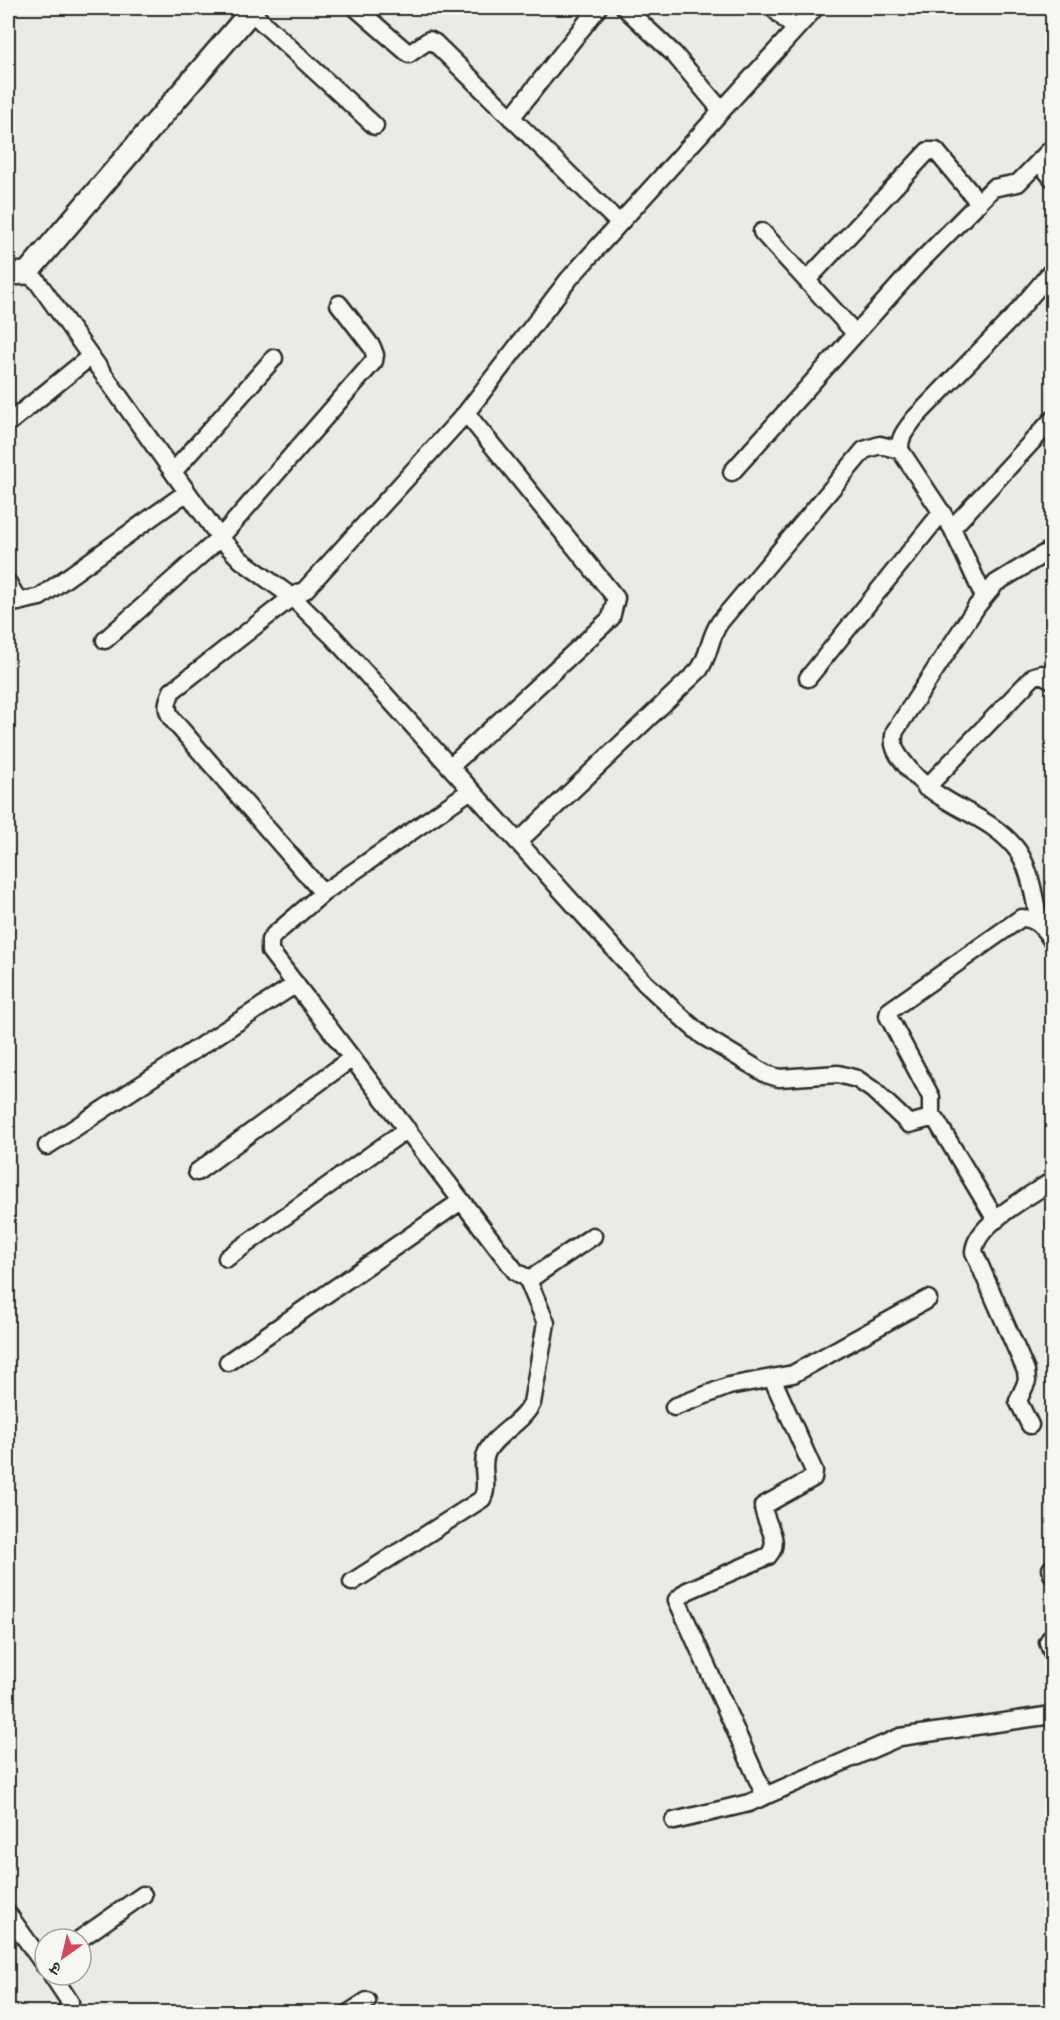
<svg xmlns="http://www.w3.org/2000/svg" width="1060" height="2020" font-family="Dekko,'Playpen Sans Deva',sans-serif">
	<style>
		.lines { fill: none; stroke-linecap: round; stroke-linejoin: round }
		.minor-casing { stroke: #2b2b2b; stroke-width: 21 }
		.tertiary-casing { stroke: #2b2b2b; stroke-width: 26 }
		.minor { stroke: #f6f6f2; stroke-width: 16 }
		.tertiary { stroke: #f6f6f2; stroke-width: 21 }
	</style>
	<rect width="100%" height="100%" fill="#eaeae6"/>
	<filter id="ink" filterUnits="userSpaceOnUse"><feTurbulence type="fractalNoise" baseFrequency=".0167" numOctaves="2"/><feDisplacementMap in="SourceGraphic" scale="12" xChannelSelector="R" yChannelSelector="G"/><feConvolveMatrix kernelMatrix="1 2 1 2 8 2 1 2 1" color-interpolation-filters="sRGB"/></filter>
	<g filter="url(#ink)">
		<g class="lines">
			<defs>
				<path id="minor" d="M356,8L409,54L429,40L435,43L619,223
					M625,8L674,54L721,110
					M773,8L795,29
					M251,12L375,126
					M511,118L598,8
					M1039,162L1052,178
					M762,232L855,333
					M27,273L37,281L220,538L241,560L292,597L333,637L645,983L688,1023L703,1036L766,1074L779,1078L838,1074L857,1079L873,1090L909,1124L931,1118L936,1120L996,1220
					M807,280L928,151H936L979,203
					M11,421L91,356
					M173,472L274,358
					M732,472L918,264L993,188L1018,183L1052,148
					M952,528L1052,420
					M8,583L19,602
					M984,597L952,528L900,450C899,436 907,429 914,419L1013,317L1052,271
					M8,604L40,597L187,492
					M105,640L220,538L374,361L375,355L372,347L339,304
					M808,678L942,512
					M450,767L611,618L616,598L466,413
					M926,788L1034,676L1041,674L1052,680
					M471,790L323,893L274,935L270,940V951L516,1272L527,1278L533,1277L593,1236
					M518,842L699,670C710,655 709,637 720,622L864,450L880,445L900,450
					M323,893L172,719C165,708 167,702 172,691L292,597L305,590L466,413L569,279L815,8
					M1040,924C1034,900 1031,865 1014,846C984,811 937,807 905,764C896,753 891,745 895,731L977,606L996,583L1052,549
					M931,1118V1097L888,1016L889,1011L1021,918C1037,918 1043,928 1052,940
					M47,1146L296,984
					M197,1172L352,1058
					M227,1258L407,1129
					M228,1362L461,1201
					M674,1407L729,1386L793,1374L928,1299
					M1030,1425L1018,1401L1027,1381L1026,1371L974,1252C975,1224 1030,1196 1052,1181
					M1051,1569L1052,1574
					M352,1582L482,1499C490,1485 480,1469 486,1454C493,1435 522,1424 532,1403L546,1323L527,1278
					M1052,1636L1048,1642L1052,1652
					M765,1796L677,1600L687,1591L768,1556C783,1540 764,1524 763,1506L813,1478L814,1471L773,1380
					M674,1821L749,1803L900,1737L1052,1715
					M8,1914L45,1966
					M80,1939L143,1895
					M52,1975L70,2002L66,2012
					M350,2012L367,2001"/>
				<path id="tertiary" d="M8,274L27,273L254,8"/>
			</defs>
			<use href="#minor" class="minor-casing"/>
			<use href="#tertiary" class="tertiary-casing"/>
			<use href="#minor" class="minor"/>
			<use href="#tertiary" class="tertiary"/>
		</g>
	</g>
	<rect width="1060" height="2020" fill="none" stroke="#f6f6f2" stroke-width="30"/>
	<rect x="15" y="15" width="1030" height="1990" fill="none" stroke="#2b2b2b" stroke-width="2" filter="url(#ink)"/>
	<g transform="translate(63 1957) rotate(214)"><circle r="28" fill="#f6f6f2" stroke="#a5a5a2" stroke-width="1.5"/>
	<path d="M0-4.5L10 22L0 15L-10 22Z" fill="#d1495b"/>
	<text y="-9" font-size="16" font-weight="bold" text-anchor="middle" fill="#2b2b2b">उ</text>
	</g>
</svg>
